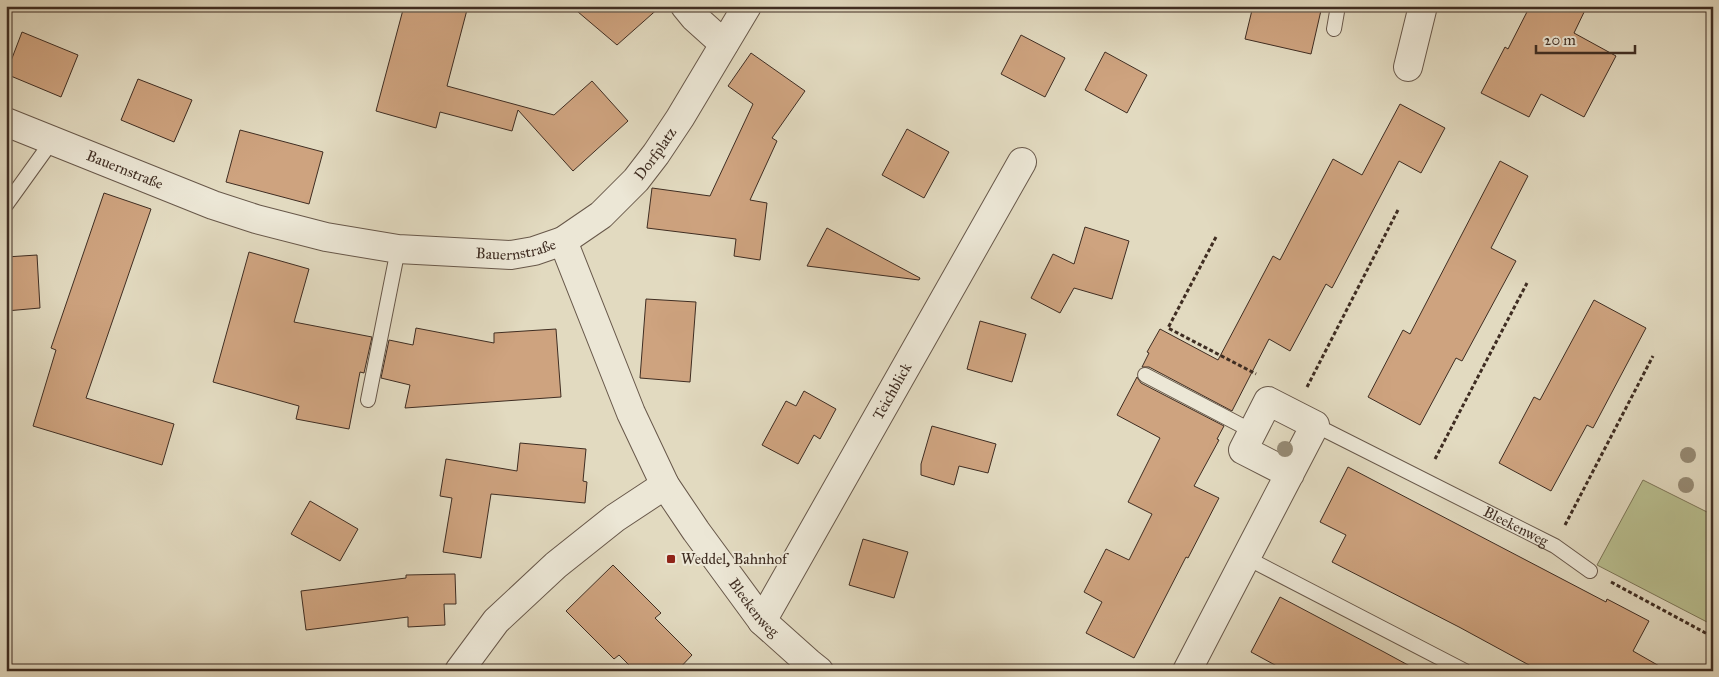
<svg xmlns="http://www.w3.org/2000/svg" width="1719" height="677" font-family="'IM FELL Great Primer',serif">
	<style>
		.green { fill: #b8be8f; stroke: #7c7658 }
		.building { fill: #cea37f; stroke: #3f2d22 }
		.lines { fill: none; stroke-linecap: round; stroke-linejoin: round }
		.lane-casing { stroke: #68584a; stroke-width: 16 }
		.street-casing { stroke: #68584a; stroke-width: 30 }
		.path { stroke: #3f2d22; stroke-width: 3; stroke-dasharray: 4 2.5; stroke-linecap: butt }
		.lane { stroke: #ece7d6; stroke-width: 14 }
		.street { stroke: #ece7d6; stroke-width: 28 }
		.tree { fill: #968b75 }
		.poi-dot { fill: #8f2418; stroke: #ece7d6; stroke-width: 2 }
		.labels { text-anchor: middle; stroke-width: 4; stroke-linejoin: round; paint-order: stroke }
		.street-label { font-size: 15px; fill: #3f2d22; stroke: #ece7d6 }
		.poi-label { font-size: 15px; fill: #3f2d22; stroke: #ece7d6; text-anchor: start }
	</style>
	<rect width="100%" height="100%" fill="#e2dac0"/>
	<filter id="stains"><feTurbulence type="fractalNoise" baseFrequency=".004" numOctaves="4"/><feColorMatrix values="0 0 0 0 .2 0 0 0 0 .09 0 0 0 0 .02 0 0 0 .5 -.17"/></filter>
	<radialGradient id="worn" r=".72"><stop offset=".6" stop-color="#630" stop-opacity="0"/><stop offset="1" stop-color="#630" stop-opacity=".3"/></radialGradient>
	<path class="green" d="M1643,480L1713,515V611L1707,622L1597,565Z"/>
	<path class="building" d="M404,6H468L447,86L554,115L592,81L628,121L573,171L518,110L512,131L440,112L436,128L376,111Z
		M571,6H661L617,45Z
		M1253,6H1322L1311,54L1245,39Z
		M1530,6H1587L1574,33L1616,56L1584,117L1541,94L1529,117L1481,93L1505,47L1508,49Z
		M22,32L78,55L61,97L6,74Z
		M1021,35L1065,58L1045,97L1001,74Z
		M1105,52L1147,75L1127,113L1085,90Z
		M751,53L805,91L772,138L777,141L750,200L767,203L760,260L734,256L736,239L647,228L652,188L710,196L753,104L728,86Z
		M138,79L192,100L174,142L121,120Z
		M1400,104L1445,128L1421,173L1399,161L1332,288L1326,284L1290,351L1269,339L1232,411L1149,367H1142L1149,353L1147,352L1160,329L1218,360L1273,256L1280,260L1333,159L1362,175Z
		M907,129L949,152L924,198L882,175Z
		M240,130L323,152L309,204L226,182Z
		M1500,161L1528,176L1491,248L1516,261L1462,361L1456,358L1420,425L1368,397L1403,330L1410,334Z
		M104,193L151,209L86,398L174,424L162,465L33,426L56,350L51,348Z
		M1085,227L1129,241L1112,299L1074,288L1060,313L1031,298L1053,254L1074,264Z
		M827,228L920,278L919,280L807,266Z
		M249,252L309,269L294,322L372,337L364,373L360,372L349,429L296,419L299,406L213,382Z
		M37,255L40,308L6,311V257Z
		M646,299L696,302L690,382L640,378Z
		M1594,300L1646,328L1593,428L1587,425L1551,491L1499,463L1534,397L1540,400Z
		M980,321L1026,334L1012,382L967,369Z
		M416,328L494,343V333L556,329L561,397L405,408L410,385L381,378L389,340L413,345Z
		M1137,377L1141,383L1224,426L1217,439L1219,440L1194,486L1219,498L1188,558L1186,557L1134,658L1086,633L1102,602L1084,592L1106,549L1129,560L1152,514L1128,502L1160,438L1117,415Z
		M804,391L836,409L820,439L814,435L798,464L762,445L786,401L796,406Z
		M932,426L996,444L988,473L959,466L954,485L921,475V464Z
		M520,443L586,449L583,481L587,482L585,503L491,494L481,558L443,552L452,498L440,496L446,459L517,471Z
		M1348,467L1606,602L1607,599L1649,621L1633,651L1668,671H1540L1459,627L1332,562L1346,535L1320,522Z
		M310,501L358,529L340,561L291,534Z
		M863,539L908,552L894,598L849,585Z
		M613,565L661,613L655,618L692,655L677,671H635L619,655L614,659L566,611Z
		M455,574L456,604H444L445,625L408,627V617L306,630L301,591L406,578V575Z
		M1280,597L1384,652L1419,671H1286L1251,652Z"/>
	<g class="lines">
		<defs>
			<g id="lane">
				<path d="M1334,29L1338,6"/>
				<path d="M6,205L52,141"/>
				<path d="M1145,375L1252,431"/>
				<path d="M368,400L398,249"/>
				<path id="s1" d="M1315,425L1555,546L1590,571"/>
				<path d="M1247,558L1465,671"/>
			</g>
			<g id="street">
				<path d="M685,6L694,17L724,44"/>
				<path d="M1408,67L1423,6"/>
				<path id="s2" d="M6,122L213,205L256,219L326,237L398,249L511,255L534,251L563,241L601,215L636,180L656,154L680,118L747,6"/>
				<path id="s3" d="M563,241L631,413L665,485L696,531L762,621L809,663L819,671"/>
				<path id="s4" d="M762,621L1022,162"/>
				<path d="M459,671L496,621L556,565L615,518L665,485"/>
				<path d="M1187,671L1315,425L1268,401L1243,450L1290,474"/>
			</g>
		</defs>
		<use href="#lane" class="lane-casing"/>
		<use href="#street" class="street-casing"/>
		<path class="path" d="M1216,237L1168,328L1256,374
			M1307,387L1399,208
			M1435,459L1527,283
			M1565,525L1653,356
			M1611,582L1713,637"/>
		<use href="#lane" class="lane"/>
		<use href="#street" class="street"/>
	</g>
	<g class="tree">
		<circle cx="1285" cy="449" r="8"/>
		<circle cx="1688" cy="455" r="8"/>
		<circle cx="1686" cy="485" r="8"/>
	</g>
	<rect class="poi-dot" x="666" y="554" width="10" height="10" rx="2.5"/>
	<g class="labels">
		<g class="street-label">
			<text dy="5" stroke="none"><textPath href="#s2" startOffset="709">Dorfplatz</textPath></text>
			<text dy="5" stroke="none"><textPath href="#s2" startOffset="128">Bauernstraße</textPath></text>
			<text dy="5" stroke="none"><textPath href="#s2" startOffset="532">Bauernstraße</textPath></text>
			<text dy="5" stroke="none"><textPath href="#s4" startOffset="264">Teichblick</textPath></text>
			<text dy="5" stroke="none"><textPath href="#s1" startOffset="225">Bleekenweg</textPath></text>
			<text dy="5" stroke="none"><textPath href="#s3" startOffset="416">Bleekenweg</textPath></text>
		</g>
		<g class="poi-label">
			<text x="681" y="564">Weddel, Bahnhof</text>
		</g>
	</g>
	<rect width="1719" height="677" fill="none" stroke="#e2dac0" stroke-width="25"/>
	<rect x="8" y="8" width="1704" height="662" fill="none" stroke="#3f2d22" stroke-width="2.5"/>
	<rect x="12" y="12" width="1694" height="652" fill="none" stroke="#3f2d22"/>
	<path d="M1536 45v8h99v-8" fill="none" stroke="#3f2d22" stroke-width="2.5"/>
	<text x="1544" y="45" font-size="15" fill="#3f2d22" stroke="#ece7d6" stroke-width="4" paint-order="stroke">20 m</text>
	<rect width="100%" height="100%" filter="url(#stains)"/>
	<rect width="100%" height="100%" fill="url(#worn)"/>
</svg>
